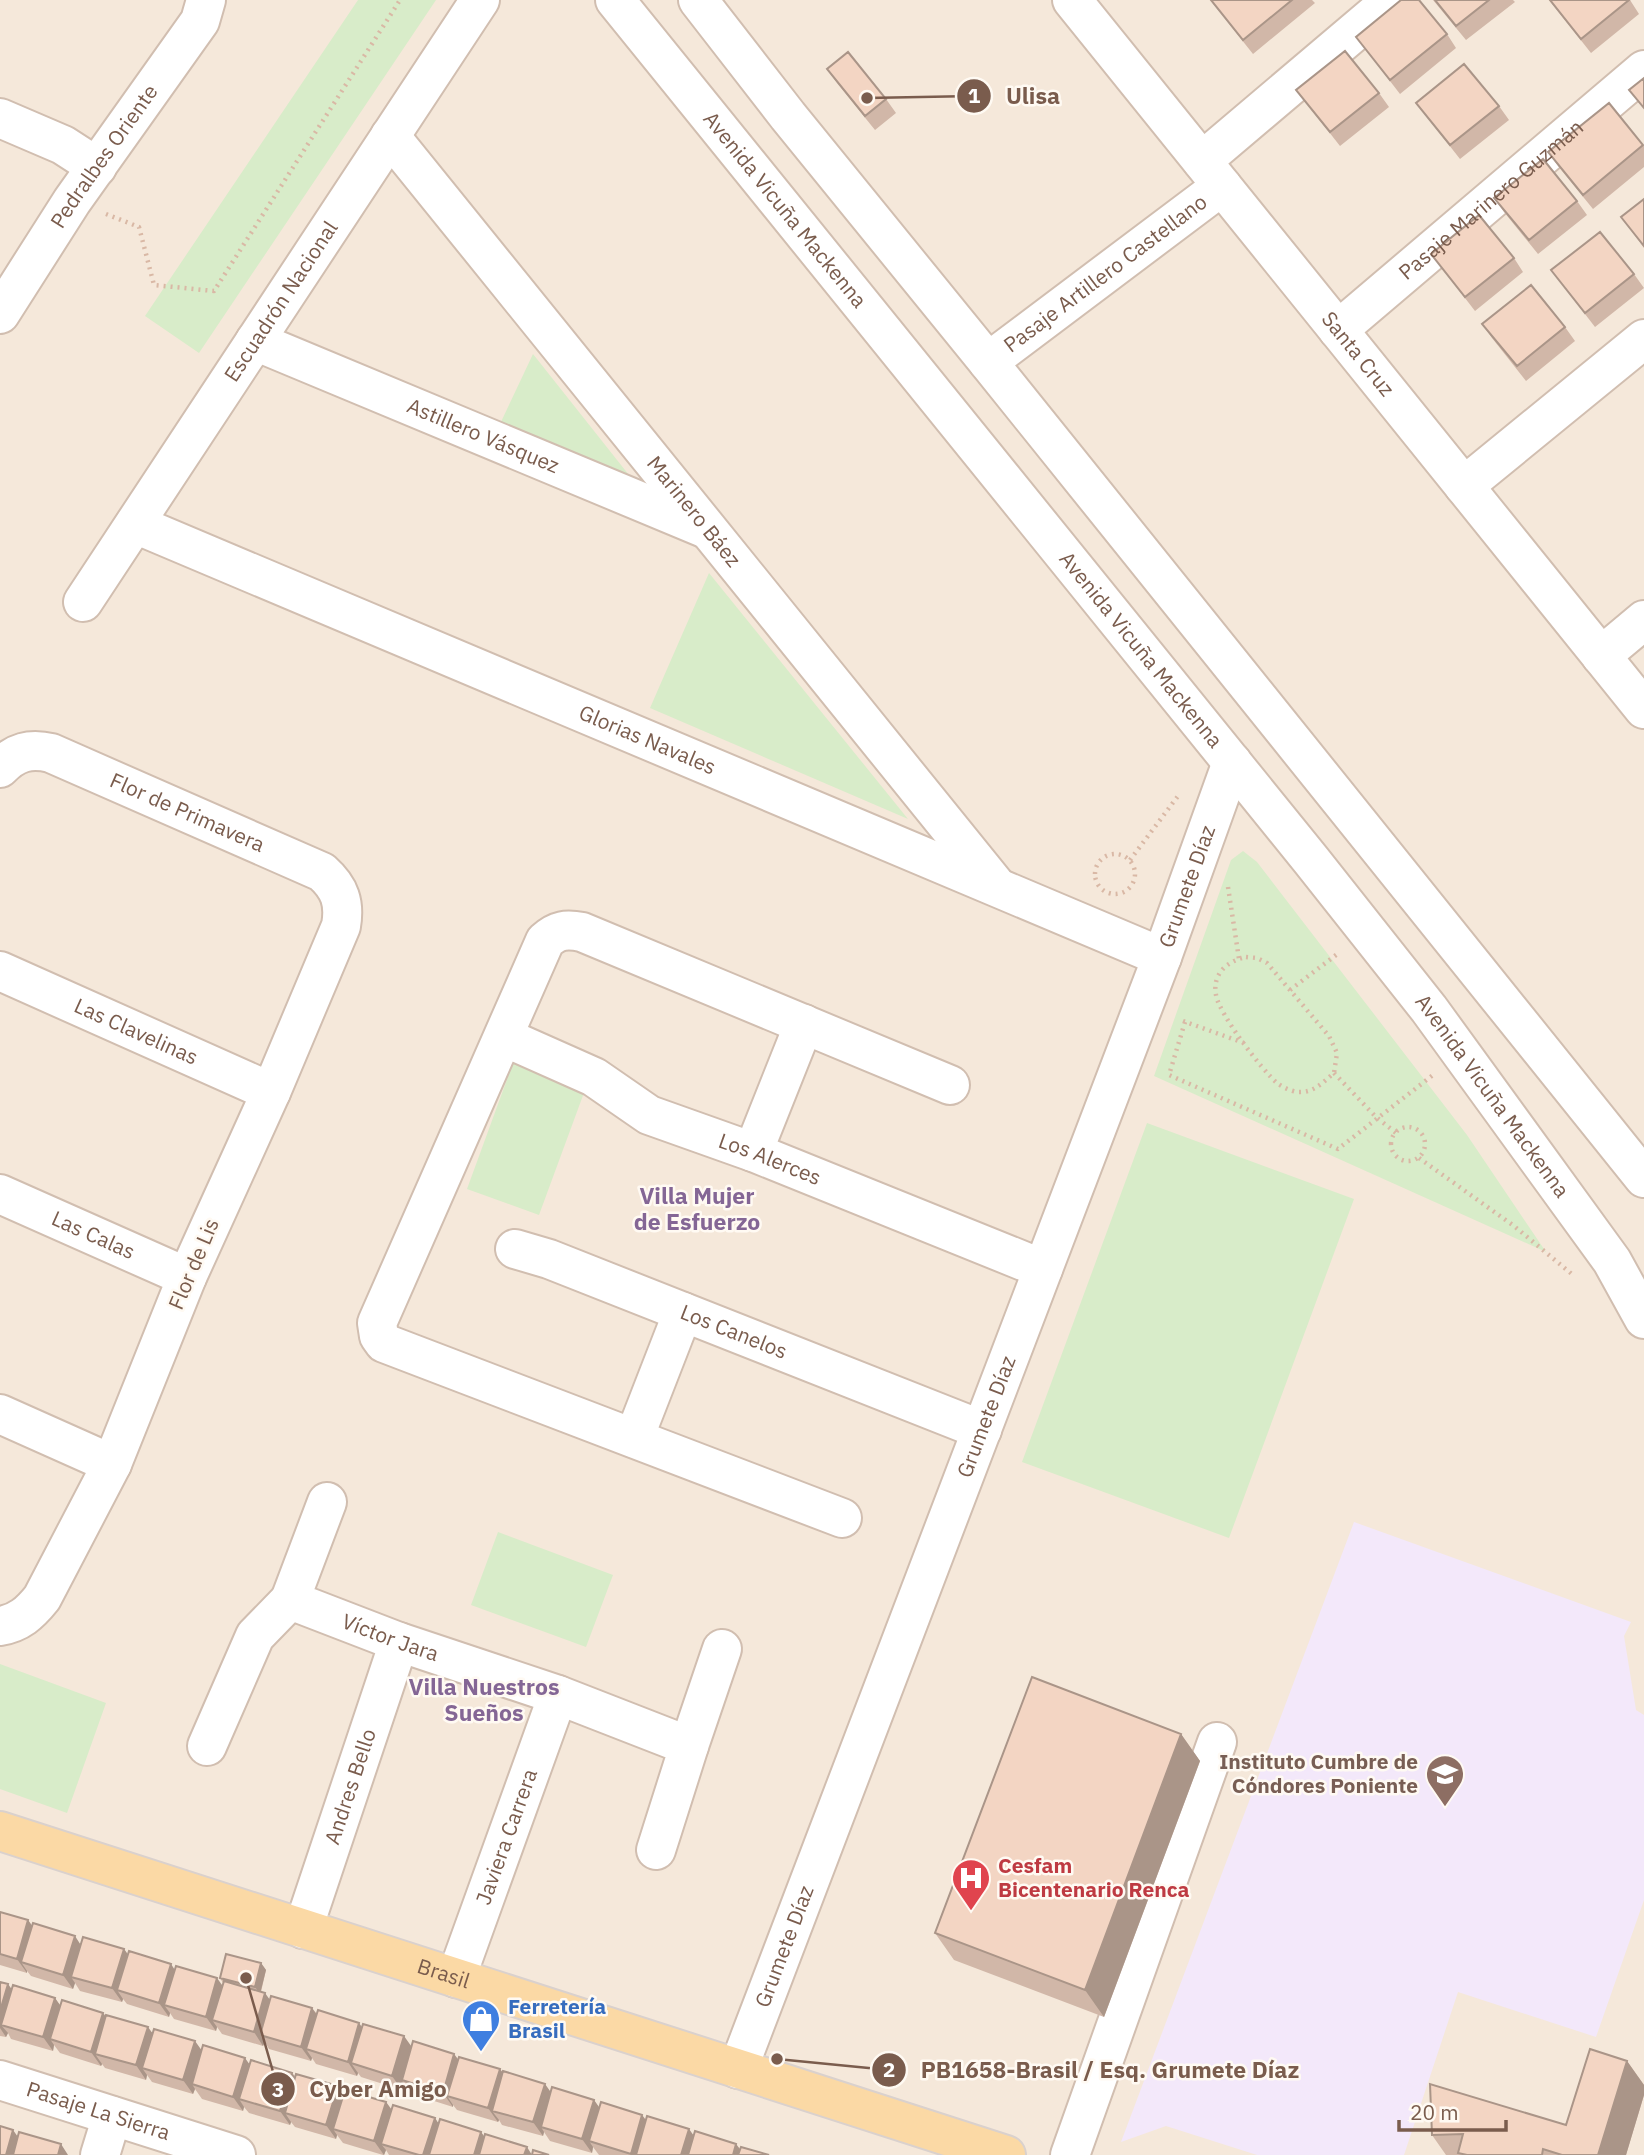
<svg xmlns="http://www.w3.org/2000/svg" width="1644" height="2155" font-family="'IBM Plex Sans',sans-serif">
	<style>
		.residential { fill: #f5e8da }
		.education { fill: #f3e8fa }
		.green { fill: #d8ecc9 }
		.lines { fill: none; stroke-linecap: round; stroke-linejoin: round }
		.minor-casing { stroke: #d1beb0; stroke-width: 42 }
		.major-casing { stroke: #dad1cd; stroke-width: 42 }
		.path { stroke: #d9b8a5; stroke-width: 4.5; stroke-dasharray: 2 5; stroke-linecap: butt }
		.minor { stroke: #fff; stroke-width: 38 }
		.major { stroke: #fbd9a5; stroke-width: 38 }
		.wall { fill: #d1b7a8 }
		.shaded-wall { fill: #aa9588 }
		.building { fill: #f3d5c3; stroke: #aa9588; stroke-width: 2 }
		.labels { text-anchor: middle; stroke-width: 5; stroke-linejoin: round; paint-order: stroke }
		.street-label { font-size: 21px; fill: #7a5c4d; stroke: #fffaf3 }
		.education-label { font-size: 21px; font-weight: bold; fill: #785e54; stroke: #fffaf3; text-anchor: end }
		.health-label { font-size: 21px; font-weight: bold; fill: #be3a42; stroke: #fffaf3; text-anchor: start }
		.shop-label { font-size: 21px; font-weight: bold; fill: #366cbe; stroke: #fffaf3; text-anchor: start }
		.neighbourhood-label { font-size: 23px; font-weight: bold; fill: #846695; stroke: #fffaf3 }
		.leader { fill: none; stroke: #7a5c4d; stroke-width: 2.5 }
		.callout-dot { fill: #7a5c4d; stroke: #fffaf3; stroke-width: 2.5 }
		.mark-label { font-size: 21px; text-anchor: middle; font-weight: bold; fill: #fff }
		.callout-label { font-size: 23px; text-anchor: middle; font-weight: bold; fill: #7a5c4d; stroke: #fffaf3; stroke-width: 5; stroke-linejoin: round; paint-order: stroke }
	</style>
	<rect width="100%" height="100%" fill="#fdf6ec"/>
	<path class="residential" d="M0,0H1644V2155H0Z"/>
	<path class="education" d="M1354,1522L1631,1622L1624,1636L1636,1710L1644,1715V1900L1596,2037L1458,1992L1404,2155H1257L1166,2126L1121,2142Z"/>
	<path class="green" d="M358,0H436L199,353L145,316Z
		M533,354L644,494L500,424Z
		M709,573L908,819L650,708Z
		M1243,851L1257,862L1467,1135L1546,1252L1154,1076L1231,860Z
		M513,1063L585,1090L539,1215L467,1189Z
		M1147,1123L1354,1199L1229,1538L1022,1462Z
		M498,1532L613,1575L586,1647L471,1605Z
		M0,1664L106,1703L67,1813L0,1789Z"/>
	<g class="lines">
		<defs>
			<g id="minor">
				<path id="s1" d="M615,0L1311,860L1429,1009L1612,1261L1644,1319"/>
				<path d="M698,0L788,116L988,362L1644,1178"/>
				<path id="s2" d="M1072,0L1644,709"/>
				<path d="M0,118L63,145L97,167"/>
				<path id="s3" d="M390,136L994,883"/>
				<path d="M1202,161L1392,0"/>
				<path id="s4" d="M0,314L72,201L200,21L206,0"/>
				<path id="s5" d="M1338,330L1644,70"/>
				<path id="s6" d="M255,341L704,528"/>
				<path id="s7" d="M988,362L1222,186"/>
				<path d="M1464,486L1644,339"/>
				<path id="s8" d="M135,524L1162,957"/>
				<path id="s9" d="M83,602L480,0"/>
				<path d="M1601,656L1644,620"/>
				<path id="s10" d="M0,768C15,752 30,748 51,753L322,872C340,888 345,903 341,926L271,1092L187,1277L112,1464L42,1598C30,1613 19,1623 0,1626"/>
				<path id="s11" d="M0,971L271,1092"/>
				<path id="s12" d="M504,1037L594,1077L649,1115L753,1152L1043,1269"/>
				<path d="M753,1152L804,1024"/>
				<path id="s13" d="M0,1194L187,1277"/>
				<path id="s14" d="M515,1249L549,1259L982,1430"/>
				<path d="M0,1414L112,1464"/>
				<path d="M634,1438L683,1312"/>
				<path id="s15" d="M327,1502L290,1600L399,1642L558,1695L689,1746L656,1850"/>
				<path d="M842,1518L384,1343L379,1336L377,1323L545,941C557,930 566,929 582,932L950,1085"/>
				<path d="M207,1746L255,1636L290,1600"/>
				<path d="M689,1746L722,1649"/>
				<path id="s16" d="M303,1929L399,1642"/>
				<path id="s17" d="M456,1978L558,1695"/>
				<path id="s18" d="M738,2069L1162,957L1232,762"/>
				<path id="s19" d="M0,2080L236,2155"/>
				<path d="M100,2155L112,2116"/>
				<path d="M1070,2155L1217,1742"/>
			</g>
			<g id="major">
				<path id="s20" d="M0,1831L1006,2155"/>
			</g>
		</defs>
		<use href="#minor" class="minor-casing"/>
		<use href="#major" class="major-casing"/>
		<path class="path" d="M106,214L139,227L154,285L214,291L400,0
			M1095 874a20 20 0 1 1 40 0a20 20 0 1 1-40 0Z
			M1130,860L1178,796
			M1228,887L1239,959
			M1246,957L1257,958L1267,963L1329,1036L1337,1053L1334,1073C1322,1083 1314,1093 1297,1092C1291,1091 1282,1087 1277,1083C1262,1070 1219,1014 1216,995C1212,974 1227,961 1246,957Z
			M1290,990L1340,952
			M1183,1021L1244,1043
			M1185,1022L1169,1075L1338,1149L1433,1075
			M1334,1073L1376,1117L1396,1133
			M1391 1144a17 17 0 1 1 34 0a17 17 0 1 1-34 0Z
			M1419,1158L1514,1226L1573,1275"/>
		<use href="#minor" class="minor"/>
		<use href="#major" class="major"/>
	</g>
	<path class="wall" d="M1210,0H1312L1315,3L1253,54Z
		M1433,0H1513L1515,2L1466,40Z
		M1549,0H1630L1639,14L1591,53Z
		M1447,34L1456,48L1400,94L1356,37Z
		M827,69L886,99L896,113L875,130L837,83Z
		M1296,90L1379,93L1389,107L1340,146Z
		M1416,103L1499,106L1509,120L1460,159Z
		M1609,103L1644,146V167L1593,209L1558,166L1548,152Z
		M1494,198L1577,201L1587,215L1538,254L1504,212Z
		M1644,199V248L1621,217Z
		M1431,254L1514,258L1523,272L1475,311Z
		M1551,270L1634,274L1644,288L1595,327Z
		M1482,324L1565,327L1575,341L1526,381L1492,338Z
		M1181,1734L1200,1761L1104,2017L954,1960L935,1933Z
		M0,1912L28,1920L32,1926L80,1944L124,1949L128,1955L222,1985L223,1983L220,1978L261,1963L266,1970L261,1992L270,2000L312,2008L317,2014L362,2027L412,2047L454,2054L458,2059L500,2069L503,2073L551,2092L594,2100L599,2108L642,2115L646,2120L689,2129L693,2136L736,2144L740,2149L769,2155H599L593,2147L592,2153L550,2141L544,2132L543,2136L502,2125L499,2120L498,2122L457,2110L453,2105V2107L412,2094L404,2084L402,2090L361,2077L358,2073L357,2076L316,2064L312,2058L311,2061L269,2049L265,2042L263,2046L222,2034L217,2027L216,2031L174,2019L170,2013L169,2017L127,2004L123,1999L122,2002L80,1991L75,1983L73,1989L31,1976L27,1971V1973L0,1965Z
		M0,1982L12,1990L55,1998L60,2006L103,2013L106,2016L202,2050L249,2064L292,2073L296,2077L338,2086L344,2094L386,2102L392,2110L435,2118L438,2123L481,2132L484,2137L532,2154L549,2155H389L386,2150L384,2155H383L343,2143L337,2135L336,2139L295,2127L291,2122L290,2125L249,2113L244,2107L243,2111L202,2099L195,2089L193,2094L152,2082L147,2075L146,2080L105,2068L102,2064L101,2066L60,2053L54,2045L53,2051L11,2039L8,2033L6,2037L0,2036Z
		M1627,2061L1644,2085V2095L1626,2155H1446L1432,2135L1566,2125Z"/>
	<path class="shaded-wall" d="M1181,1734L1200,1761L1104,2017L1085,1990Z
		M28,1920L38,1934L21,1962L27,1971V1973L17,1959Z
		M75,1936L84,1950L71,1977L75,1983L73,1989L63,1975Z
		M124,1949L134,1963L117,1990L123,1999L122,2002L112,1988Z
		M261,1963L266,1970L260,1994L255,1987Z
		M171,1964L180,1978L164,2005L170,2013L169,2017L159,2003Z
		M217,1978L227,1992L212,2020L217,2027L216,2031L206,2017Z
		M8,1984L18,1998L1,2025L8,2033L6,2037L0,2028V2011Z
		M265,1993L275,2007L260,2035L265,2042L263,2046L254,2032Z
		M55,1998L65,2012L50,2039L54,2045L53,2051L43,2037Z
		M312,2008L322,2022L306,2049L312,2058L311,2061L301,2047Z
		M103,2013L113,2027L95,2054L102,2064L101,2066L91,2052Z
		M359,2023L369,2037L351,2063L358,2073L357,2076L348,2062Z
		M148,2027L158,2041L142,2068L147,2075L146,2080L136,2065Z
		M404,2036L414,2050L402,2080L404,2084L402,2090L392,2076Z
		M195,2041L205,2055L192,2084L195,2089L193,2094L183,2080Z
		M454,2054L464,2068L447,2096L453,2105V2107L443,2093Z
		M245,2058L255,2072L239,2099L244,2107L243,2111L233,2097Z
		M1627,2061L1644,2085V2095L1626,2155H1598Z
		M500,2069L510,2083L492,2111L499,2120L498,2122L488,2108Z
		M292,2073L302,2087L285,2113L291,2122L290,2125L280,2111Z
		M545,2084L555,2098L541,2127L544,2132L543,2136L533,2122Z
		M338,2086L348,2100L333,2129L337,2135L336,2139L326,2125Z
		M594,2100L604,2114L589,2141L593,2147L592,2153L582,2139Z
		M386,2102L396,2116L381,2144L386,2150L384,2155L374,2141Z
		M642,2115L652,2129L644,2155H631V2154Z
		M435,2118L444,2132L437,2155H423Z
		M689,2129L699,2143L695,2155H681Z
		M13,2130L23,2144L20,2155H6Z
		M481,2132L491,2146L488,2155H474Z
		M61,2144L68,2155H58Z
		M736,2144L744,2155H733Z
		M527,2147L532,2155H524Z"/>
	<path class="building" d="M1211,0H1292L1243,40Z
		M1401,0H1419L1447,34L1390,80L1356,37Z
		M1435,0H1489L1456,26Z
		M1550,0H1629L1581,39Z
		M1345,51L1379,93L1330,132L1296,90Z
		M848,52L886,99L865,116L827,69Z
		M1464,64L1499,106L1450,145L1416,103Z
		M1644,78V108L1629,90Z
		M1609,103L1643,145L1583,195L1548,152Z
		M1543,159L1577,201L1529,240L1494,198Z
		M1644,199V246L1621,217Z
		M1479,215L1514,258L1465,297L1431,254Z
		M1600,232L1634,274L1585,313L1551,270Z
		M1531,285L1565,327L1517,366L1482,324Z
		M1032,1677L1181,1734L1085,1990L935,1933Z
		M0,1912L28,1920L17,1959L0,1954Z
		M33,1923L75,1936L63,1975L21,1962Z
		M83,1937L124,1949L112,1988L71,1977Z
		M129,1951L171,1964L159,2003L117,1990Z
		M226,1954L261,1963L255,1987L220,1978Z
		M176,1966L217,1978L206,2017L164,2005Z
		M224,1981L265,1993L254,2032L212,2020Z
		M0,1982L8,1984L0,2011Z
		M13,1985L55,1998L43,2037L1,2025Z
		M271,1996L312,2008L301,2047L260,2035Z
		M62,2000L103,2013L91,2052L50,2039Z
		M318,2010L359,2023L348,2062L306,2049Z
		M106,2015L148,2027L136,2065L95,2054Z
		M363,2024L404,2036L392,2076L351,2063Z
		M154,2029L195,2041L183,2080L142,2068Z
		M413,2041L454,2054L443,2093L402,2080Z
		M203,2045L245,2058L233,2097L192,2084Z
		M1590,2049L1627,2061L1598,2155H1562L1543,2149L1542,2155H1467L1458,2153L1463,2134L1432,2135L1430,2084L1566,2125Z
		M459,2057L500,2069L488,2108L447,2096Z
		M251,2060L292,2073L280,2111L239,2099Z
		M503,2071L545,2084L533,2122L492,2111Z
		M296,2074L338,2086L326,2125L285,2113Z
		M552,2087L594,2100L582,2139L541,2127Z
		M345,2090L386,2102L374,2141L333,2129Z
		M601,2102L642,2115L631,2154L589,2141Z
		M393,2105L435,2118L423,2155H419L381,2144Z
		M647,2116L689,2129L681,2155H636Z
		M440,2119L481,2132L474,2155H429Z
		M0,2126L13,2130L6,2155H0Z
		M695,2131L736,2144L733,2155H688Z
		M19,2132L61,2144L58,2155H13Z
		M485,2134L527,2147L524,2155H479Z
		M741,2147L769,2155H738Z
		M533,2150L549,2155H532Z"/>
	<defs>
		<symbol id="school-pin" viewBox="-11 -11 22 30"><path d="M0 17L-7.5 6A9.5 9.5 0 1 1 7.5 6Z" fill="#8d6e63" stroke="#fffaf3"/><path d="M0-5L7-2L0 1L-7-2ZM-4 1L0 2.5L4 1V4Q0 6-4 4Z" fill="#fff"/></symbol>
		<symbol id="hospital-pin" viewBox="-11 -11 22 30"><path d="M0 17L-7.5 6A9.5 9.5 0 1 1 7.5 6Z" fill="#e0444e" stroke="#fffaf3"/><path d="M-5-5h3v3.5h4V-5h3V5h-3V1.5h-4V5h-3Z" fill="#fff"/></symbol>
		<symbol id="shop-pin" viewBox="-11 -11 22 30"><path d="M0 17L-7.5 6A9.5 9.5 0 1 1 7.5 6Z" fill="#3f7fe0" stroke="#fffaf3"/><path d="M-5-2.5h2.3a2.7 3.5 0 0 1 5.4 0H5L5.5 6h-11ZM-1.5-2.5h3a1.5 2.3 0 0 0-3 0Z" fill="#fff"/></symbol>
	</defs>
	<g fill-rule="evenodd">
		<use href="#school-pin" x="1423" y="1752" width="44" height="60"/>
		<use href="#hospital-pin" x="949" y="1856" width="44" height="60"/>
		<use href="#shop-pin" x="459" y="1997" width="44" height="60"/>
	</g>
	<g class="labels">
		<g class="street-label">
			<text dy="7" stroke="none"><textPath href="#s4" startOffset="189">Pedralbes Oriente</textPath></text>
			<text dy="7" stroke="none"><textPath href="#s5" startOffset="201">Pasaje Marinero Guzmán</textPath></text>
			<text dy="7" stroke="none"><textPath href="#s1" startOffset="270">Avenida Vicuña Mackenna</textPath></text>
			<text dy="7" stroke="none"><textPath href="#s7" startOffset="147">Pasaje Artillero Castellano</textPath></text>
			<text dy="7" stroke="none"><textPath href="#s9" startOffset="360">Escuadrón Nacional</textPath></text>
			<text dy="7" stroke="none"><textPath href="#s2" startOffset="455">Santa Cruz</textPath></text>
			<text dy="7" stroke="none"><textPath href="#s6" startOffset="247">Astillero Vásquez</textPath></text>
			<text dy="7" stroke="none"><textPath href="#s3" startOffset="483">Marinero Báez</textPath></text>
			<text dy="7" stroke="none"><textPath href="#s1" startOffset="836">Avenida Vicuña Mackenna</textPath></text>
			<text dy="7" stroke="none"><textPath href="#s8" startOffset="556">Glorias Navales</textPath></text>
			<text dy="7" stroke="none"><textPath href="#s10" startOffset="205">Flor de Primavera</textPath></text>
			<text dy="7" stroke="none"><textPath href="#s18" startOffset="1265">Grumete Díaz</textPath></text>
			<text dy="7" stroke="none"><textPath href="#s11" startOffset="149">Las Clavelinas</textPath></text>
			<text dy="7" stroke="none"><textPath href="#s1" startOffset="1404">Avenida Vicuña Mackenna</textPath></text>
			<text dy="7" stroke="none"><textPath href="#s12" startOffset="294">Los Alerces</textPath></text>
			<text dy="7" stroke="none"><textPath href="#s13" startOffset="102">Las Calas</textPath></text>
			<text transform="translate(194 1264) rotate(-67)" y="7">Flor de Lis</text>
			<text dy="7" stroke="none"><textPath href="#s14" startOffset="234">Los Canelos</textPath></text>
			<text dy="7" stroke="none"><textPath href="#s18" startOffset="698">Grumete Díaz</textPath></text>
			<text dy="7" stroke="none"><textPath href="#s15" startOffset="212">Víctor Jara</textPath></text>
			<text dy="7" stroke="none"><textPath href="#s16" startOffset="150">Andres Bello</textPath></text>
			<text dy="7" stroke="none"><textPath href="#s17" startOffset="150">Javiera Carrera</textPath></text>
			<text dy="7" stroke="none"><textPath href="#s18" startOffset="131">Grumete Díaz</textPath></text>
			<text dy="7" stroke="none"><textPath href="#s20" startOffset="466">Brasil</textPath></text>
			<text dy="7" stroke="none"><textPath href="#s19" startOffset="103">Pasaje La Sierra</textPath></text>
		</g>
		<g class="education-label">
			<text x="1418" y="1769">Instituto Cumbre de<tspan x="1418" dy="24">Cóndores Poniente</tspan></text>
		</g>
		<g class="health-label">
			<text x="998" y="1873">Cesfam<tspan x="998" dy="24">Bicentenario Renca</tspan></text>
		</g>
		<g class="shop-label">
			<text x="508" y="2014">Ferretería<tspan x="508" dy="24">Brasil</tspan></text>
		</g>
		<g class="neighbourhood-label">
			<text x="697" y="1204">Villa Mujer<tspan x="697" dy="26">de Esfuerzo</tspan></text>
			<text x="484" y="1695">Villa Nuestros<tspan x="484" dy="26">Sueños</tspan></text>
		</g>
	</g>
	<path class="leader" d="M867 98L974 96M777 2059L889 2070M246 1978L278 2089"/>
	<g class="callout-dot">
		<circle cx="867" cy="98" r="7"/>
		<circle cx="777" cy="2059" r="7"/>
		<circle cx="246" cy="1978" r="7"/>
		<circle cx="974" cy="96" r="18"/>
		<circle cx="889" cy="2070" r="18"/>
		<circle cx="278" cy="2089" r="18"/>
	</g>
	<g class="mark-label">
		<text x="974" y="103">1</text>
		<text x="889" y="2077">2</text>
		<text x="278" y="2097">3</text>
	</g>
	<g class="callout-label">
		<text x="1033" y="104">Ulisa</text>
		<text x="1110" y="2078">PB1658-Brasil / Esq. Grumete Díaz</text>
		<text x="378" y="2097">Cyber Amigo</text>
	</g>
	<path d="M1399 2120v10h107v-10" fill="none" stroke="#7a5c4d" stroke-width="3.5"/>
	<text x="1410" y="2120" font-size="21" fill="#7a5c4d" stroke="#fffaf3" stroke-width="5" paint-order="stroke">20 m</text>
</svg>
